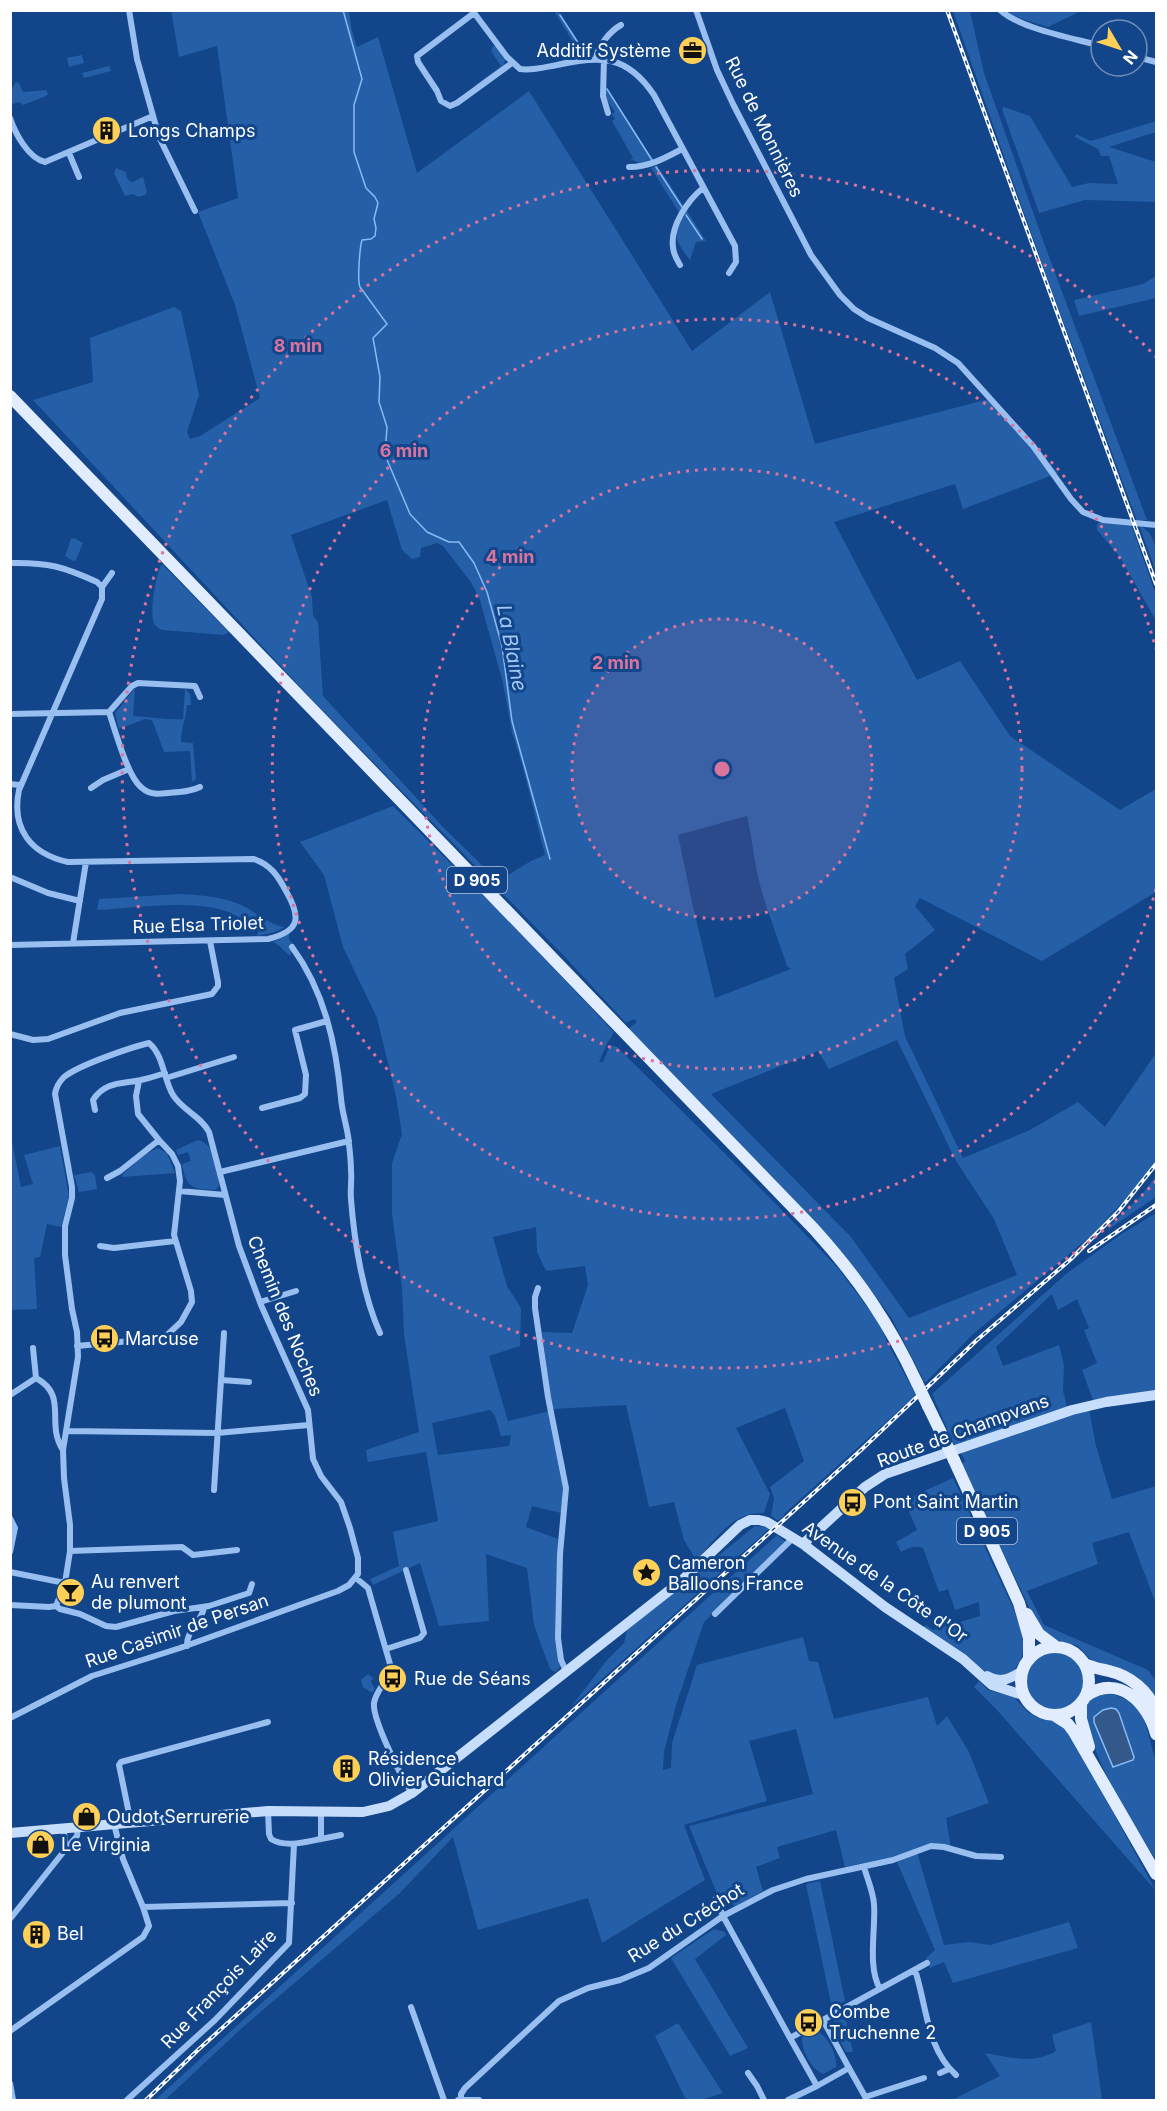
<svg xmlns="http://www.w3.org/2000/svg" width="1167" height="2111" font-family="Inter,sans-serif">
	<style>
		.green { fill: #245fa8; fill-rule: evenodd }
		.water { fill: #33598b; stroke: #8abaf4; stroke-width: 1.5 }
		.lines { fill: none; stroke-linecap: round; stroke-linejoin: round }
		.stream { stroke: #8abaf4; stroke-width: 1.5 }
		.street { stroke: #98bff0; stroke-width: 6 }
		.secondary { stroke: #c6ddfb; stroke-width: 10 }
		.primary { stroke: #e1edff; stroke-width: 12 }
		.rail-casing { stroke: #fff; stroke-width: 4 }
		.rail { stroke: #124589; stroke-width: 1.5; stroke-dasharray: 4.5; stroke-linecap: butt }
		.primary-bridge { stroke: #e1edff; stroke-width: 12 }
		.ring { fill: none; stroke: #da749d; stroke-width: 3; stroke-dasharray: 3 6 }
		.labels { text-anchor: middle; stroke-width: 6; stroke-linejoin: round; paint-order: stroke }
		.shield { fill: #124589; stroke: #b8c7dc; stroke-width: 1.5 }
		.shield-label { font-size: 16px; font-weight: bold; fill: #fff }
		.poi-label { font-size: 18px; fill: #fff; stroke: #124589; text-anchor: start }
		.street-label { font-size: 18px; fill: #fff; stroke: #124589 }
		.water-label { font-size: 20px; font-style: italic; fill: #a4c9f8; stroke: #124589 }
		.centre { fill: #da749d; stroke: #124589; stroke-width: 3 }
		.ring-label { font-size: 18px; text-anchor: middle; font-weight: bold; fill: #da749d; stroke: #124589; stroke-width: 6; stroke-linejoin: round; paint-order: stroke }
	</style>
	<rect width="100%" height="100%" fill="#124589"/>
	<path class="green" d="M171,10L349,11L352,31L357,47L378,37L417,173L529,91L692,351L770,292L815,444L993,398L1058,473L963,509L955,484L834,522L917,680L960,661L1010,736L1120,810L1156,789V892L1042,961L920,898L915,906L935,930L905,954L908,969L894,978L905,1036L963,1158L1030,1130L1078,1102L1105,1127L1156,1053V1160L1142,1181L1092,1235L972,1335L925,1383L891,1317L839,1249L628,1029L637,1022L634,1019L626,1023L564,956L315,703L33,400L93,382L90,338L174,307L181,311L199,395L187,432L190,439L200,436L260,398L235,305L198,212L238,198L217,46L179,57ZM387,500L402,550L412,559L420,557L421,548L437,543L443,546L470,581L479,597L503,683L512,732L522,764L545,855L531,861L498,881L443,827L323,696L318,622L313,616L312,597L291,535ZM747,816C751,833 753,850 756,867C762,899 777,935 787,966L791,969L715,998L693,907L678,835ZM897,1040L956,1161L994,1219L1017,1275L909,1318L851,1237L711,1094L818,1051L829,1069Z
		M554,11H558L582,47L586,46L590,51L578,56L575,52L578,50Z
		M953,11H970L984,73L1044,243L1147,520L1137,521L1041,261Z
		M1007,11H1081L1048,27L1013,16Z
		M496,45L505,57L504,67L476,88L474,86L501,66L491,51L493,46Z
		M82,55L84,63L69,67L67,58Z
		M109,66L111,71L84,78L82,73Z
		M16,82L19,83L23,92L46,90L48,94L46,96L23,105L20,102L12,104L11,90Z
		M604,83L653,160L643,165L633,160L629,161L633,158L612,121L615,119L612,114L615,112L606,99Z
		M1004,107L1030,116L1072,187L1089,183L1118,184L1109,156H1101L1098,149L1075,137L1076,134L1091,141L1156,121V132L1109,147L1156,162V202L1085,200L1039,213L1002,109Z
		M657,165L685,208L680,214L651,168Z
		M116,168L126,172L127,178C132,186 137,179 143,177L147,192L145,195L138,197L133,194L125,196L114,173Z
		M687,211L706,241L696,242L690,260C672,237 673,235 687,211Z
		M1156,276V298L1079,316L1074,300L1143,284Z
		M1101,522L1131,524L1156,595V621L1120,557L1097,530V524Z
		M1139,525C1158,535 1156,552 1156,572Z
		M74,538L83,543L76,560L73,561L65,556L71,539Z
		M162,564L229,632L224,635L162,630C158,628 156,627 154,623C149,614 156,572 162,564Z
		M135,688L133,716C150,717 166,720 183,719L185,689L190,694L191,705H187C186,719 181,727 181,742L193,743L196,779L192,782L190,751L164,752L152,720L145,719L119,729L115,713Z
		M393,806L499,911L614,1032L607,1044L599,1062H603L610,1045L617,1047L770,1198L837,1267L880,1324L887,1342L916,1395L784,1514L783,1517L778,1521L771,1516L774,1498L770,1487L804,1461L785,1408L736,1428L770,1494L764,1513C731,1512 718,1538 696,1560L684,1540L674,1502L649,1507L626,1405L552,1409L542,1332L572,1333L588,1285L585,1266L546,1271L537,1252L536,1227L493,1237L507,1286L521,1308L520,1346L489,1356L508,1421L550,1411L563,1486L561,1513L532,1506L526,1527L558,1539C557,1581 554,1625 560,1667L555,1672L550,1669L534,1625L527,1568L486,1554L489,1621L439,1626L420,1563L373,1585L370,1579L399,1566L393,1532L438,1521L426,1452L368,1462L366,1450L419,1432L404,1335L402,1288L392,1214V1163L402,1134L396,1096L377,1018L343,947L324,875L300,842ZM490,1410L495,1416L501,1436L511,1435L509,1446L438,1455L432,1423Z
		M178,894C199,895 219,896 239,904C254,910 270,926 285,927L275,932L257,936L259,929C250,924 240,918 231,913C196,898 135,908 97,910L99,899Z
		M289,934V939L294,945L290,956L278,945L273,942Z
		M11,1136L21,1187L33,1184L24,1155L60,1146L69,1197L61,1227L47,1224L40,1257L34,1258L37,1309L11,1310Z
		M198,1140C216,1144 218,1171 219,1186L215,1190C192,1189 186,1188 182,1164L191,1161L188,1152L178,1155L176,1150Z
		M158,1148L167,1153L175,1173L122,1177L123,1174C133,1165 145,1152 158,1148Z
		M92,1172L95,1176L97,1189L79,1192L74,1175Z
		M1156,1176V1197L1109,1229L1108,1227L1140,1197Z
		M1156,1213V1392L1093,1400L1082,1370L1097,1363L1084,1330L1089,1328L1077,1299L1058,1310L1052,1294L996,1347L1003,1366L1059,1345L1064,1365L1063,1391L1067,1407L954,1445L932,1394L1066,1274L1120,1235Z
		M1089,1409L1096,1446L1112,1499L1156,1486V1598L1154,1599L1129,1532L1092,1543L1098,1564L1027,1591L1044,1625L1148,1670L1156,1681V1699L1143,1683L1095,1664L1078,1646L1053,1639L1037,1624L961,1464L965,1461L961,1453Z
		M953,1478L1015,1612C1021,1630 1029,1649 1017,1666C1014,1671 1008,1675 1002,1676C986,1678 936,1637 922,1627L926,1625L933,1630L980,1616L979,1602L955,1610L948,1589L939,1592L923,1548C914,1545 909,1548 901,1552L896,1542L917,1530L904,1500Z
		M755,1526L770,1528L571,1707L607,1660L624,1643L627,1630Z
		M777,1535L786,1542L704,1622L676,1705L664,1752L663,1770L671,1768L672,1743L697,1665L803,1637L809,1661L818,1662L834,1719L928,1697L937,1726L947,1716L969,1752L989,1803L946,1818L951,1848L944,1846L845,1867L836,1830L777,1847L780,1858L756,1867L763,1891L735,1906L729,1902L720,1901L689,1826L813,1794L796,1729L749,1741L767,1801L684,1825L705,1880L602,1943L588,1898L478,1930L453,1837L400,1893L243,2027L165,2100H155Z
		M1026 1681a29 29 0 1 1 58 0a29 29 0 1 1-58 0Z
		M368,1674L373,1678L371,1682L375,1689L372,1693L363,1687L361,1680Z
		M979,1681L988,1690L1014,1697L1028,1712L1038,1718L1053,1720L1069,1732L1156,1891L997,1710L974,1687Z
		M1109,1692L1129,1701L1143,1715L1156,1762V1860C1128,1814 1095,1767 1085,1713L1087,1709L1086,1702L1096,1696Z
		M917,1852L944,1945L969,1942L990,1945L1069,1922L1078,1948L953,1983L944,1962L930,1968L926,1958L935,1950L897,1862Z
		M820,1881L845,2001L832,2008L806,1884Z
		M714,1929L725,1932L726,1935L695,1959L748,2048L730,2056L671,1958Z
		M845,2014L853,2052H846L833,2028L834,2020Z
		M1091,2022L1102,2100H952L1000,2076L985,2053C1010,2057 1033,2065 1056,2051L1052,2035Z
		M678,2023L723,2093L701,2100H686L655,2036Z
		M816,2030C827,2036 838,2054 836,2067L823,2074C811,2069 801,2050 802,2037Z"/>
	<path class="water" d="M1111,1708L1116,1709L1119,1713L1134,1757L1133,1760L1113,1767L1094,1722V1717L1103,1710Z"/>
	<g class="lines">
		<path class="stream" d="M343,10L362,79L354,105V152L366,188L375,197L378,203L374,219L376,228L375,236L371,239L362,240C360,246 357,280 360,287L387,324L373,338L380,377L379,402L387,427L385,455L410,514L427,532L449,542H459L474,563L487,592L502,646L512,721L550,859
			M560,15L584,52
			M607,89L652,160
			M656,167L682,207
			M686,215L702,239"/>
		<path class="street" d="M129,10L137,59L159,137L195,211
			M472,10L507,57L520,69C532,71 545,67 557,65C601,55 627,55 654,95L735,246L736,262L729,273
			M696,10L717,70L733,104L811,255L840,295L854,309L868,318L935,348L958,363L1033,446L1071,499L1083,512L1103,520L1156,525
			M1000,10C1021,29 1073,38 1101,46
			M474,13L417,56L418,62L437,91L441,101L450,106L457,103L512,63
			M1137,57L1156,62
			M596,58C598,46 610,31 621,25
			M604,59L603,96L608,113
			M10,118C15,133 28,158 45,162L153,116
			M69,153L79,177
			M629,167C649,167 665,158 682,149
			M680,265C677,260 673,253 673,247C670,226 688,200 703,188
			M10,563C48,562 64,567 97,582L102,587
			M102,587L112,573
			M109,712C115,730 128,778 142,788C150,795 159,794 168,793C180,792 190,792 200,787
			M10,714L109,712L132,686L138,683L195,686L200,697
			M10,784L20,785
			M91,788L103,780L129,769
			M10,877L48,893L80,901
			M73,943L86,862
			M10,945L268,939C301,931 301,917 286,891C278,876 271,865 254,859L68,862C31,854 11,829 19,790L102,599V587
			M292,947C325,992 336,1045 341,1098C342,1114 348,1128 349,1144C350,1153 351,1162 351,1171C352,1180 350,1190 351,1199C354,1240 363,1296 380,1333
			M10,1034L33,1040L48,1039L120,1013L212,994L218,986V982L210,941
			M166,1078L234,1057
			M262,1108L300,1098L305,1094L306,1075L295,1030L327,1021
			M95,1110L93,1100C105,1081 123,1084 141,1080C149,1078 157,1076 165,1073
			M220,1172L349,1141
			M107,1178L120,1171L159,1140
			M179,1191L225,1195
			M100,1246L114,1248L175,1241
			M538,1288L535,1297V1308L548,1397L566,1488L560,1554L558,1638L561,1660L566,1671
			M260,1302L296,1291
			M77,1346L152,1339L166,1336L181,1322L192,1302L191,1291L174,1235L180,1181L178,1166L172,1154L159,1140L138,1114L136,1096L139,1081
			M36,1378C69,1396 45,1423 63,1450
			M221,1380L249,1382
			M10,1395L36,1378L33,1348
			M67,1431L217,1433L309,1425
			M214,1490L224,1333
			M10,1518L15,1528L10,1552
			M70,1551L182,1547L193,1555L237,1550
			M10,1572L65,1583
			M356,1578L368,1588L390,1664C391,1679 376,1689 374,1703C372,1719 402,1779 412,1793
			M10,1605L49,1607L56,1606
			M56,1606L60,1609L80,1614L106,1626L116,1627L174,1611L209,1606L249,1593L252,1584
			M715,1614L793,1538
			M187,1646C186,1630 202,1622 204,1607
			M386,1649L420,1638L424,1633L406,1570
			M10,1718L92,1676L180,1648L338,1591L349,1585L358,1574V1558L350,1528L341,1502L321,1476L313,1459L308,1410L261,1305L239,1246L209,1132C201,1116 182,1110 173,1095C163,1078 164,1056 149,1043C129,1048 79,1065 64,1077C59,1082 56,1087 55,1094L72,1187V1198L65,1226V1255L72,1309L77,1332L78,1357L63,1450L64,1478L70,1525V1551L65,1583L56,1606
			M268,1811L269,1834L271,1839C286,1848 305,1842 321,1839V1811
			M131,1823L119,1765L121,1762L268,1722
			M114,1824L123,1859L143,1907L292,1903
			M64,1829L65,1850L77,1836L78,1827
			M321,1839L341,1835
			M864,1867C867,1878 873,1891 874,1904C876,1928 867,1967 880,1989
			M716,1898L723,1916L790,2038
			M10,1919L65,1850
			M915,1970C927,2006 926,2048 956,2075
			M411,2007L444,2100
			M823,2020L849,2068L817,2086L790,2038L927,1963
			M10,2031L143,1937L149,1926L143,1907
			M849,2068L867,2100
			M748,2073L757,2086L764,2100
			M940,2073L949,2069
			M10,2083L13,2100
			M865,2097L924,2078
			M127,2100L215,2020L289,1943L294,1844
			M458,2100H479
			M461,2100V2094L465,2088L559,2001L588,1988L620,1980L649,1968L723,1916L773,1890L806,1879L893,1860L931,1846L944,1847L976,1856L1001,1857
			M788,2100L817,2086"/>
		<path class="secondary" d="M803,1544L865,1487L885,1474L1072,1410L1106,1402L1156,1395
			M987,1676C1000,1684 1010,1679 1022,1671
			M10,1833L268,1811L363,1812L389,1806L412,1793L680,1582L740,1525L750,1520H759L767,1522L803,1544L885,1607L963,1659L992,1685L1023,1695"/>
		<path class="primary" d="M10,396L814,1229C859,1279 889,1323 917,1383
			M928,1406L945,1441
			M954,1460L1019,1603L1029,1638V1658
			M1027,1614L1039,1634L1055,1646
			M1021 1681a34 34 0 1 1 68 0a34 34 0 1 1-68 0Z
			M1085,1664C1093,1668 1101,1669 1109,1671C1130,1676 1148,1690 1156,1711
			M1086,1696C1119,1673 1148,1703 1156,1734
			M1081,1704V1719L1089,1747
			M1054,1715L1068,1724L1074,1732L1156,1874"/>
		<defs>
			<path id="rail" d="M947,10L1156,584
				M1089,1251L1156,1205
				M146,2100L199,2049L860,1451L977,1340L1071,1259L1118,1212L1156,1164"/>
		</defs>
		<use href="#rail" class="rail-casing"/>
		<use href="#rail" class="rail"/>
		<path class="primary-bridge" d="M917,1383L928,1406
			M945,1441L954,1460"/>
	</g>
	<circle cx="722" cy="769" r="150" fill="#da749d" fill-opacity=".12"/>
	<g class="ring">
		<circle cx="722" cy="769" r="150"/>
		<circle cx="722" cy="769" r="300"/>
		<path d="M1156 889A450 450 0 1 1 1156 649"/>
		<path d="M1156 1181A599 599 0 1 1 1156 357"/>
	</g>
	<defs>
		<symbol id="office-disc" viewBox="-11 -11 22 22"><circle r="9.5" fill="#ffd057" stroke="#124589"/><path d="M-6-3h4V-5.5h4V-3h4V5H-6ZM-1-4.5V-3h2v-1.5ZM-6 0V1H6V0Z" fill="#111"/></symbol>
		<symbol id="building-disc" viewBox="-11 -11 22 22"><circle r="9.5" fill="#ffd057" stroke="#124589"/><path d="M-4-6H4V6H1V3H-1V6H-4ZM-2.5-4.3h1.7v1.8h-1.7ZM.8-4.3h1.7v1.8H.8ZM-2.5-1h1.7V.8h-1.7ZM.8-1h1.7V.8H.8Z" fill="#111"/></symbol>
		<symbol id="bus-disc" viewBox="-11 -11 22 22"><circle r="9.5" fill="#ffd057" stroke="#124589"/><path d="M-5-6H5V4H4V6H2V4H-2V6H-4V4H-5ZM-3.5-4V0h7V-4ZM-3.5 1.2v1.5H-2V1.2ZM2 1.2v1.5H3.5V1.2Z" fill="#111"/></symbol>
		<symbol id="sight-disc" viewBox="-11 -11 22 22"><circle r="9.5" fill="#ffd057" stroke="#124589"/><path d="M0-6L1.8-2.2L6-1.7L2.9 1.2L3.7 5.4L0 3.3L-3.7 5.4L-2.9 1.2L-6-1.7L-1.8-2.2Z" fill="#111"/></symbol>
		<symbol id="bar-disc" viewBox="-11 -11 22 22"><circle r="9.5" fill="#ffd057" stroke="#124589"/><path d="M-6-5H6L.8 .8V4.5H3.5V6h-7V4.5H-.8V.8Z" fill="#111"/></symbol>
		<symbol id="shop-disc" viewBox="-11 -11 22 22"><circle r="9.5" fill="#ffd057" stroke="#124589"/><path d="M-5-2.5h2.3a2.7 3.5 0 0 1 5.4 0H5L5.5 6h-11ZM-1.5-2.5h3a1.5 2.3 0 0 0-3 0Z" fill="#111"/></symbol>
	</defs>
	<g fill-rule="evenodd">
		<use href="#office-disc" x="676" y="34" width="33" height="33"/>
		<use href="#building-disc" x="90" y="114" width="33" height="33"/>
		<use href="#bus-disc" x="88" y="1322" width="33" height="33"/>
		<use href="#bus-disc" x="836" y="1486" width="33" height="33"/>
		<use href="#sight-disc" x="630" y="1556" width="33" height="33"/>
		<use href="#bar-disc" x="54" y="1576" width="33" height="33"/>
		<use href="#bus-disc" x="376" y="1662" width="33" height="33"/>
		<use href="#building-disc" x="330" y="1752" width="33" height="33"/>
		<use href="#shop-disc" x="70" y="1800" width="33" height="33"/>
		<use href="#shop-disc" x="24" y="1828" width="33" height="33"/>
		<use href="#building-disc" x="20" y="1918" width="33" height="33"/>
		<use href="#bus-disc" x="792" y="2006" width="33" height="33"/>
	</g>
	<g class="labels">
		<g class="shield">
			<rect x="447" y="867" width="60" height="26" rx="4.5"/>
			<rect x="957" y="1518" width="60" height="26" rx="4.5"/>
		</g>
		<g class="shield-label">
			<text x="477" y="886">D 905</text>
			<text x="987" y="1537">D 905</text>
		</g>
		<g class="poi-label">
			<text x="671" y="57" text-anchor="end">Additif Système</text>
			<text x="128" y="137">Longs Champs</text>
			<text x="125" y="1345">Marcuse</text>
			<text x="873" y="1508">Pont Saint Martin</text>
			<text x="668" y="1569">Cameron<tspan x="668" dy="21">Balloons France</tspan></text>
			<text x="91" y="1588">Au renvert<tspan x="91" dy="21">de plumont</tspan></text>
			<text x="414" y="1685">Rue de Séans</text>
			<text x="368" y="1765">Résidence<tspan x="368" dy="21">Olivier Guichard</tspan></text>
			<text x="107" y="1823">Oudot Serrurerie</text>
			<text x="61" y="1851">Le Virginia</text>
			<text x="57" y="1940">Bel</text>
			<text x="829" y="2018">Combe<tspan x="829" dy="21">Truchenne 2</tspan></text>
		</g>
		<g class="street-label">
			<text transform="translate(764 127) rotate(64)" y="6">Rue de Monnières</text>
			<text transform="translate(198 925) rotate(-2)" y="6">Rue Elsa Triolet</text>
			<text transform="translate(285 1316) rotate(68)" y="6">Chemin des Noches</text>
			<text transform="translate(963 1431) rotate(-20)" y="6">Route de Champvans</text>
			<text transform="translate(885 1582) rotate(35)" y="6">Avenue de la Côte d'Or</text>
			<text transform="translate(177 1631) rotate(-19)" y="6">Rue Casimir de Persan</text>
			<text transform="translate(686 1923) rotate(-32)" y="6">Rue du Créchot</text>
			<text transform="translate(219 1989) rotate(-46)" y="6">Rue François Laire</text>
		</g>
		<g class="water-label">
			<text transform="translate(512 648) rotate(79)" y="7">La Blaine</text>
		</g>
	</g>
	<circle cx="722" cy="769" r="9" class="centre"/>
	<g class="ring-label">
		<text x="298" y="352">8 min</text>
		<text x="404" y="457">6 min</text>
		<text x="510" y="563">4 min</text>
		<text x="616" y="669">2 min</text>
	</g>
	<rect width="1167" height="2111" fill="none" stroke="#ffffff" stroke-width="24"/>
	<g transform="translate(1119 48) rotate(129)"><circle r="28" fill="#124589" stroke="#718fb8" stroke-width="1.5"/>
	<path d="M0-4.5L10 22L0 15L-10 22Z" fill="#ffd057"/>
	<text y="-9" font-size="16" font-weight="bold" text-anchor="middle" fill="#ffffff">N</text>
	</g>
</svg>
